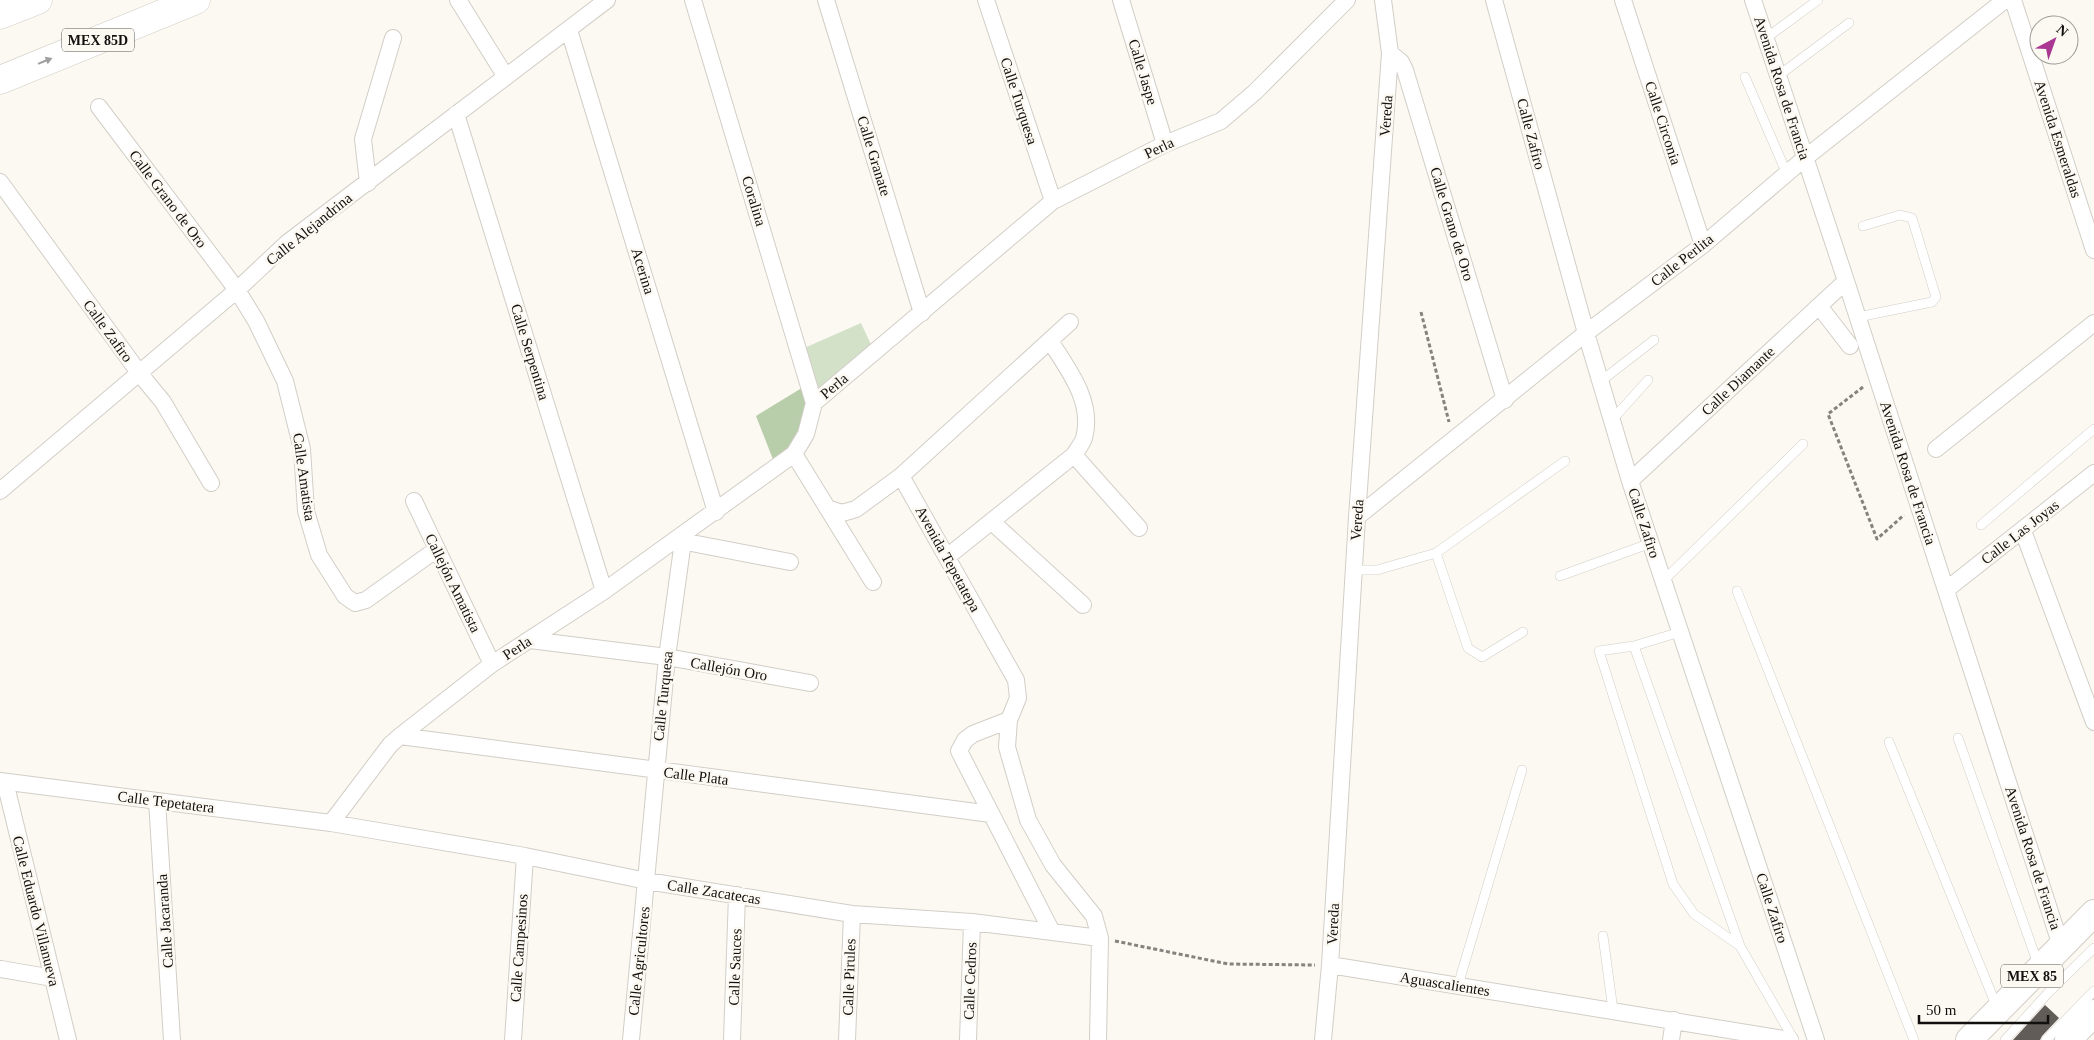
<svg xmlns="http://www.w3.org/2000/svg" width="2094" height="1040" font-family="'Times New Roman',serif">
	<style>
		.green { fill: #d3e1c9 }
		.forest { fill: #b8cda9 }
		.building { fill: #615c57 }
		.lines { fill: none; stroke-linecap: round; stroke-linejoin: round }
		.service-casing { stroke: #d2cec7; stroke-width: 10 }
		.minor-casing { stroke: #d2cec7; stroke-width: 18 }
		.primary-casing { stroke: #d2cec7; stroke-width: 28 }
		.motorway-casing { stroke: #d2cec7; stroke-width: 29 }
		.path { stroke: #85837f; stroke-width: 3; stroke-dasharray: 4 2.5; stroke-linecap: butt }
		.service { stroke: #fff; stroke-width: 9 }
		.minor { stroke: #fff; stroke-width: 16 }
		.primary { stroke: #fff; stroke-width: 26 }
		.motorway { stroke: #fff; stroke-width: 28 }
		.oneway { fill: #a09f9f }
		.labels { text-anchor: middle; stroke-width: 5; stroke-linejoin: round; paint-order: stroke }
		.shield { fill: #fcf9f2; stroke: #585652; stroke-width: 1 }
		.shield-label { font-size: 14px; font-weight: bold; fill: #11100e }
		.street-label { font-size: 15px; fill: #11100e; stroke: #fcf9f2 }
	</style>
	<rect width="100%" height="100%" fill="#fcf9f2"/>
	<path class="green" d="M861,323L873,349L816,398L802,349Z"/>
	<path class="forest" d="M805,386L810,404L803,433L774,462L756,416Z"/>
	<path class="building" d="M2045,1005L2059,1018L2042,1036L2040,1040H2013Z"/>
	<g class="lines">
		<defs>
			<path id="service" d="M1766,38L1818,0
				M1778,76L1849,23
				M1745,77L1787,174
				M1858,317L1932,302L1936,297L1912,218L1900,215L1863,226
				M1601,381L1654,340
				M1612,420L1648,380
				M1981,525L2094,429
				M1436,553L1468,648L1482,657L1523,632
				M1354,570H1377L1436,553L1565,461
				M1560,576L1651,543
				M1663,581L1803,444
				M1737,591L1914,1040
				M1680,632L1634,646L1740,946L1794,1040
				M1634,646L1599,651L1673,884L1694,914L1740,946
				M1958,738L2038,964
				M1889,742L1994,1000L1998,1006
				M1603,936L1613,1010
				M1459,986L1461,975L1522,770
				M2005,1040L2048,993L2094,948
				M2046,1040L2094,991"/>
			<path id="minor" d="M458,0L506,77
				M693,0L814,403
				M826,0L922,313
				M986,0L1053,201
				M1121,0L1165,144
				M1494,0L1586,333L1630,481L1816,1040
				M1623,0L1703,245
				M1753,0L1846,281L2061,946
				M2013,0L2094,250
				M569,30L716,512
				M1390,53L1401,62L1405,70L1505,400
				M99,107L237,290L256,321L285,381L302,449L306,511L319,555L345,596L355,603L366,600L437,549
				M456,114L604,591
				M0,182L140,374L163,402L211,483
				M368,183L363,139L393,38
				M1819,306L1850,346
				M1936,449L2094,323
				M794,454L873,582
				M1074,455L1139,528
				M901,476L1016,680L1018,698L1009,720L1007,747L1028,820L1053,865L1094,916L1100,938L1098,1040
				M1630,481L1846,281
				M0,491L237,290L287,243L607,0
				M414,501L492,664
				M827,508L842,513L856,509L901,476L1070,322
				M1357,517L1586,333L1703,245L1805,158L2005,0
				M992,522L1083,605
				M2023,531L2094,722
				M676,540L790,562
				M947,557L1074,455C1077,450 1082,444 1084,438C1094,402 1068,369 1050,341
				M1946,590L2094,473
				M530,640L667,657L810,683
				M1009,720L973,734L965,740L959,751L1052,932
				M400,736L991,814
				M0,781L331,823L525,856L647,881L852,914L972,922L1100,938
				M5,782L68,1040
				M157,801L172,1040
				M331,823L390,745L400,736L492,664L604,591L794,454L806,434L814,403L1053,201L1165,144L1221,121L1255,92L1347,0
				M1330,965L1790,1040
				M1,969L53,978
				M513,1040L525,856
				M631,1040L667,657L683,541
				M732,1040L737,895
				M847,1040L852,914
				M968,1040L972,922
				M1323,1040L1330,965L1357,517L1390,53L1383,0
				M1671,1040L1674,1020"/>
			<path id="primary" d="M1969,1040L2094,913
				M2068,1040L2094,1013"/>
			<path id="motorway" d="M0,15L38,0
				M0,80L196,0"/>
		</defs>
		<use href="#service" class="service-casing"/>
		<use href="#minor" class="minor-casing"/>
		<use href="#primary" class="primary-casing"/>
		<use href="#motorway" class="motorway-casing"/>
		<path class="path" d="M1421,312L1449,422
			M1863,387L1828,414L1877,539L1904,515
			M1115,941L1228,964L1315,965"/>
		<use href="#service" class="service"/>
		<use href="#minor" class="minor"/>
		<use href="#primary" class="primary"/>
		<use href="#motorway" class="motorway"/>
	</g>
	<defs><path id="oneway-solid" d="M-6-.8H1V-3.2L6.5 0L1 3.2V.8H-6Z" transform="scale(1.25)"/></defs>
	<use class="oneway" href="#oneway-solid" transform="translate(45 61) rotate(-22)"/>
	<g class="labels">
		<g class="shield">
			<rect x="62" y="28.5" width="72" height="23" rx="4"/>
			<rect x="2001" y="964.5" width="62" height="23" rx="4"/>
		</g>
		<g class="shield-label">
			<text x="98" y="45">MEX 85D</text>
			<text x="2032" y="981">MEX 85</text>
		</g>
		<g class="street-label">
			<text transform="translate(1143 72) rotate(73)" y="5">Calle Jaspe</text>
			<text transform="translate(1782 88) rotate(72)" y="5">Avenida Rosa de Francia</text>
			<text transform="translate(1019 101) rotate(72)" y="5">Calle Turquesa</text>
			<text transform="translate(1386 116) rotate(-86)" y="5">Vereda</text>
			<text transform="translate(1663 123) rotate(72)" y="5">Calle Circonia</text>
			<text transform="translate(1531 134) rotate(75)" y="5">Calle Zafiro</text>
			<text transform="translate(2058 139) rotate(72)" y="5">Avenida Esmeraldas</text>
			<text transform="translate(1159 148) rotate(-25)" y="5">Perla</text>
			<text transform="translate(874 156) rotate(73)" y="5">Calle Granate</text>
			<text transform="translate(168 199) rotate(53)" y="5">Calle Grano de Oro</text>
			<text transform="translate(754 201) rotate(73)" y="5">Coralina</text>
			<text transform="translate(1452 224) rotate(73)" y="5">Calle Grano de Oro</text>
			<text transform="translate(309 229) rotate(-39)" y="5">Calle Alejandrina</text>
			<text transform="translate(1682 260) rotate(-38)" y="5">Calle Perlita</text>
			<text transform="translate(643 271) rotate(73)" y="5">Acerina</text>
			<text transform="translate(108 331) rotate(54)" y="5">Calle Zafiro</text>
			<text transform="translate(530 352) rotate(73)" y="5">Calle Serpentina</text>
			<text transform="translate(1738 381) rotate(-43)" y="5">Calle Diamante</text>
			<text transform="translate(834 386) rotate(-40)" y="5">Perla</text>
			<text transform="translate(1908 473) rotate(72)" y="5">Avenida Rosa de Francia</text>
			<text transform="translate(304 477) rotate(82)" y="5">Calle Amatista</text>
			<text transform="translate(1357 520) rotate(-86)" y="5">Vereda</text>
			<text transform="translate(1644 523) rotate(72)" y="5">Calle Zafiro</text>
			<text transform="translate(2020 532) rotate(-38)" y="5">Calle Las Joyas</text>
			<text transform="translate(948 559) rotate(61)" y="5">Avenida Tepetatepa</text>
			<text transform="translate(453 583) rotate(64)" y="5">Callejón Amatista</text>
			<text transform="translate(517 648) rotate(-33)" y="5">Perla</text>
			<text transform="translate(729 669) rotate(10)" y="5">Callejón Oro</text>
			<text transform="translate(663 696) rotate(-84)" y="5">Calle Turquesa</text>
			<text transform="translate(696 776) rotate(7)" y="5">Calle Plata</text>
			<text transform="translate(166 802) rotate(7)" y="5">Calle Tepetatera</text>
			<text transform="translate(2033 858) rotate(72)" y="5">Avenida Rosa de Francia</text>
			<text transform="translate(714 892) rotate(9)" y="5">Calle Zacatecas</text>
			<text transform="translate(1772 908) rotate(72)" y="5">Calle Zafiro</text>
			<text transform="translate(36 911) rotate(76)" y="5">Calle Eduardo Villanueva</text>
			<text transform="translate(165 921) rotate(-94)" y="5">Calle Jacaranda</text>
			<text transform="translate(1333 924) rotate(-87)" y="5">Vereda</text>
			<text transform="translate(519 948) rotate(-86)" y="5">Calle Campesinos</text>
			<text transform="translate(639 961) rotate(-84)" y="5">Calle Agricultores</text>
			<text transform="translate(735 967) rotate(-88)" y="5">Calle Sauces</text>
			<text transform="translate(849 977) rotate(-88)" y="5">Calle Pirules</text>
			<text transform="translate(970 981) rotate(-88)" y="5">Calle Cedros</text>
			<text transform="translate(1445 984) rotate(9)" y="5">Aguascalientes</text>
		</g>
	</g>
	<g transform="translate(2054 40) rotate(41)"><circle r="24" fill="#fcf9f2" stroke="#9e9c97"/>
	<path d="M0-4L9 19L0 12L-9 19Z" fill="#aa3893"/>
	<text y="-8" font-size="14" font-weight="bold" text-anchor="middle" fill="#11100e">N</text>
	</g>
	<path d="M1919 1015v8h129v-8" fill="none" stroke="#11100e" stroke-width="2.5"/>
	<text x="1926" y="1015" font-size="15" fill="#11100e" stroke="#fcf9f2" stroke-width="4" paint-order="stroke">50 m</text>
</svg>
